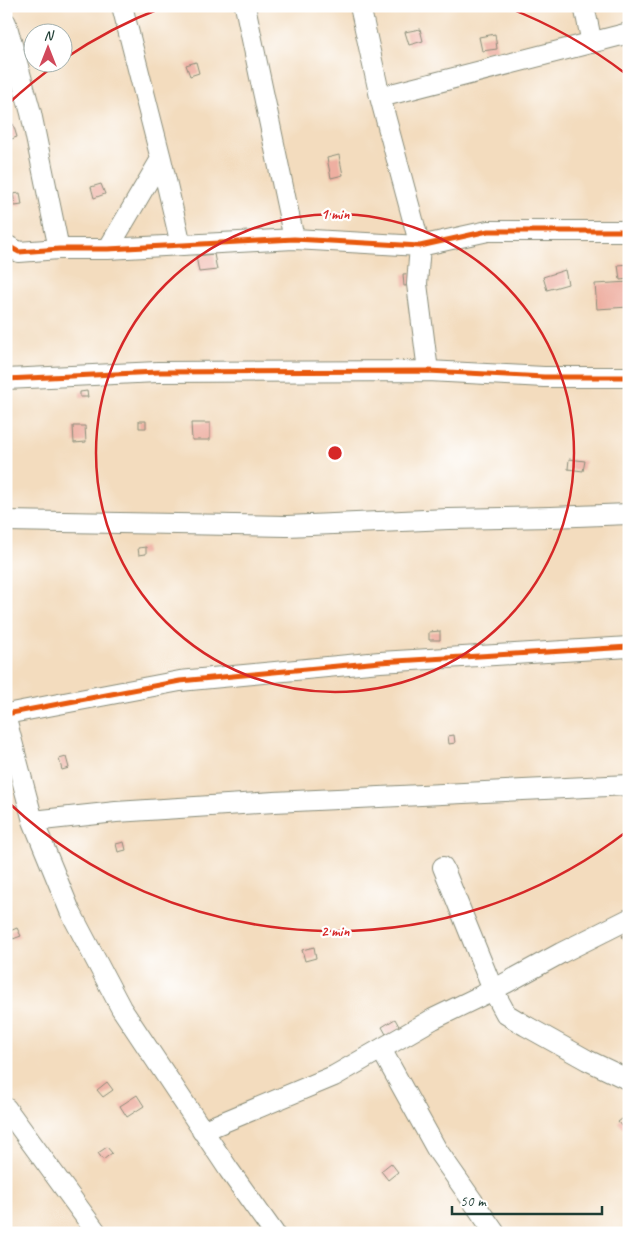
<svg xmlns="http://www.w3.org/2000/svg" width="635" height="1239" font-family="Caveat,sans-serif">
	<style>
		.building { fill: #eeafa1 }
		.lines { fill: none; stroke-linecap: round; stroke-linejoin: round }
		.minor-casing { stroke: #898c79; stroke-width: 22 }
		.minor { stroke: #fff; stroke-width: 20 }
		.cycleway-casing { stroke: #fff; stroke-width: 8 }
		.cycleway { stroke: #e8590c; stroke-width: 5 }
		.ring { fill: none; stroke: #d62828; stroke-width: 2.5 }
		.centre { fill: #d62828; stroke: #fff; stroke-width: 2.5 }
		.ring-label { font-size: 15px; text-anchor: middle; font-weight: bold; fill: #d62828; stroke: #fff; stroke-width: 4.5; stroke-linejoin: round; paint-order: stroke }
	</style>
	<rect width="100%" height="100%" fill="#fff"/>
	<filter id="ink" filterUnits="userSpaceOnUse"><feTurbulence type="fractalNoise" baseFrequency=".02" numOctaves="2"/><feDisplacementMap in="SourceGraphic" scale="10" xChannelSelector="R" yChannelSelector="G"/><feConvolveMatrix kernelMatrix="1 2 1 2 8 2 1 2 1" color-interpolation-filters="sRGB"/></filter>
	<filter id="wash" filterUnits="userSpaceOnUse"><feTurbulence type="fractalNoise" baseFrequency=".0096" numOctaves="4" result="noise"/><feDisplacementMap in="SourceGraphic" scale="20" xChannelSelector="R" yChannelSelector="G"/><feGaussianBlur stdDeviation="1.12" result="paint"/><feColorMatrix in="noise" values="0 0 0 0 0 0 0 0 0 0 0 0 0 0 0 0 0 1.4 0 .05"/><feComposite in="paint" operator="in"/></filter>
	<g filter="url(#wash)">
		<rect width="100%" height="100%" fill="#f3dcbe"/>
		<g id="blocks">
			<path class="building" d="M420,29L423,41L409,45L405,32Z
				M495,34L497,49L482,51L479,37Z
				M196,62L199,73L190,76L186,65Z
				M13,124L17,137L6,141V126Z
				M339,155L343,175L331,178L327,158Z
				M101,184L105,194L94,198L91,187Z
				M20,193L22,205L15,206L13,194Z
				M214,254L217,270L199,272L196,256Z
				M629,264V279L620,280L618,265Z
				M565,270L568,284L547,290L543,277Z
				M414,273L415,285L404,286L403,274Z
				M629,282V307L597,309L595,284Z
				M6,286H9L10,307L6,308Z
				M87,391L88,397H80V392Z
				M139,421H146V428H139Z
				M191,423H210V440H192Z
				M73,426H85L86,442L74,443Z
				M569,459L585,461L583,471L568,469Z
				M146,547V554L139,555L138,548Z
				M440,631V640H429V632Z
				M454,735L455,743L449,744L448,736Z
				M66,757L69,768L62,770L59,759Z
				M124,842L126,850L118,852L116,844Z
				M17,928L21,936L13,939L10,931Z
				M629,933V948L622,936Z
				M314,947L316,958L305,961L302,950Z
				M395,1019L400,1028L387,1036L382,1027Z
				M107,1082L113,1090L103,1097L97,1090Z
				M137,1095L144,1106L127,1117L120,1106Z
				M626,1116L629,1121V1124L623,1128L618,1122Z
				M107,1147L112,1153L103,1160L98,1153Z
				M391,1163L398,1172L388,1180L381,1171Z"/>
		</g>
	</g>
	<g filter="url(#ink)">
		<use href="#blocks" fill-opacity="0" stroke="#898c79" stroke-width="1"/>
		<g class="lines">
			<defs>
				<path id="minor" d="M122,6L161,159L181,245
					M245,6L294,239
					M360,6L380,97L420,246L417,284L428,371
					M584,6L592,43
					M6,23L31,113L59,249
					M380,97L629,33
					M6,245L19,252L59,249H108L294,239L420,246L488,231H629
					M108,249L161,159
					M6,379L158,372L428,371L544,377H629
					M6,521L287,526L448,519L551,517L629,514
					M6,714L180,681L380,662L629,647
					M6,719L33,821L70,911L121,1008L229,1170L274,1233
					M33,821L116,812L274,802L629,785
					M443,867L493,990L506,1014L526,1026L587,1060L629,1080
					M381,1049L437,1150L495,1233
					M6,1108L97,1233
					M202,1131L334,1076L433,1019L493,990L561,953L629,919"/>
			</defs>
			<use href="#minor" class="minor-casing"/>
			<use href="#minor" class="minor"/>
			<defs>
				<path id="cycleway" d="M6,245L19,252L59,249H108L294,239L420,246L488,231H629
					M6,379L158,372L428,371L544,377H629
					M6,714L180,681L380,662L629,647"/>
			</defs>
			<use href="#cycleway" class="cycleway-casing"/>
			<use href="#cycleway" class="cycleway"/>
		</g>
	</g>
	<g class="ring">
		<circle cx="335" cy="453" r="239"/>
		<path d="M626 832A478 478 0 0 1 9 803M9 103A478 478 0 0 1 57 64M64 59A478 478 0 0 1 164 7M506 7A478 478 0 0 1 626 74"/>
	</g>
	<circle cx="335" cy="453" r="8" class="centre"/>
	<g class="ring-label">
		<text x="335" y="219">1 min</text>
		<text x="335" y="936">2 min</text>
	</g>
	<rect width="635" height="1239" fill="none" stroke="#fff" stroke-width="25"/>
	<g transform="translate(48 48)"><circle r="24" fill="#ffffff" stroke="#a5b1ae"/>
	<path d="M0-4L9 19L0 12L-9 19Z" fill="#d1495b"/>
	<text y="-8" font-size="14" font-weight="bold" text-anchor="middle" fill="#1f3d34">N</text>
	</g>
	<path d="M452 1206v8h150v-8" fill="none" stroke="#1f3d34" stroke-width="2.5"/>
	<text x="460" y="1206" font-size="15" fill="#1f3d34" stroke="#ffffff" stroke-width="4" paint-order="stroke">50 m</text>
</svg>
